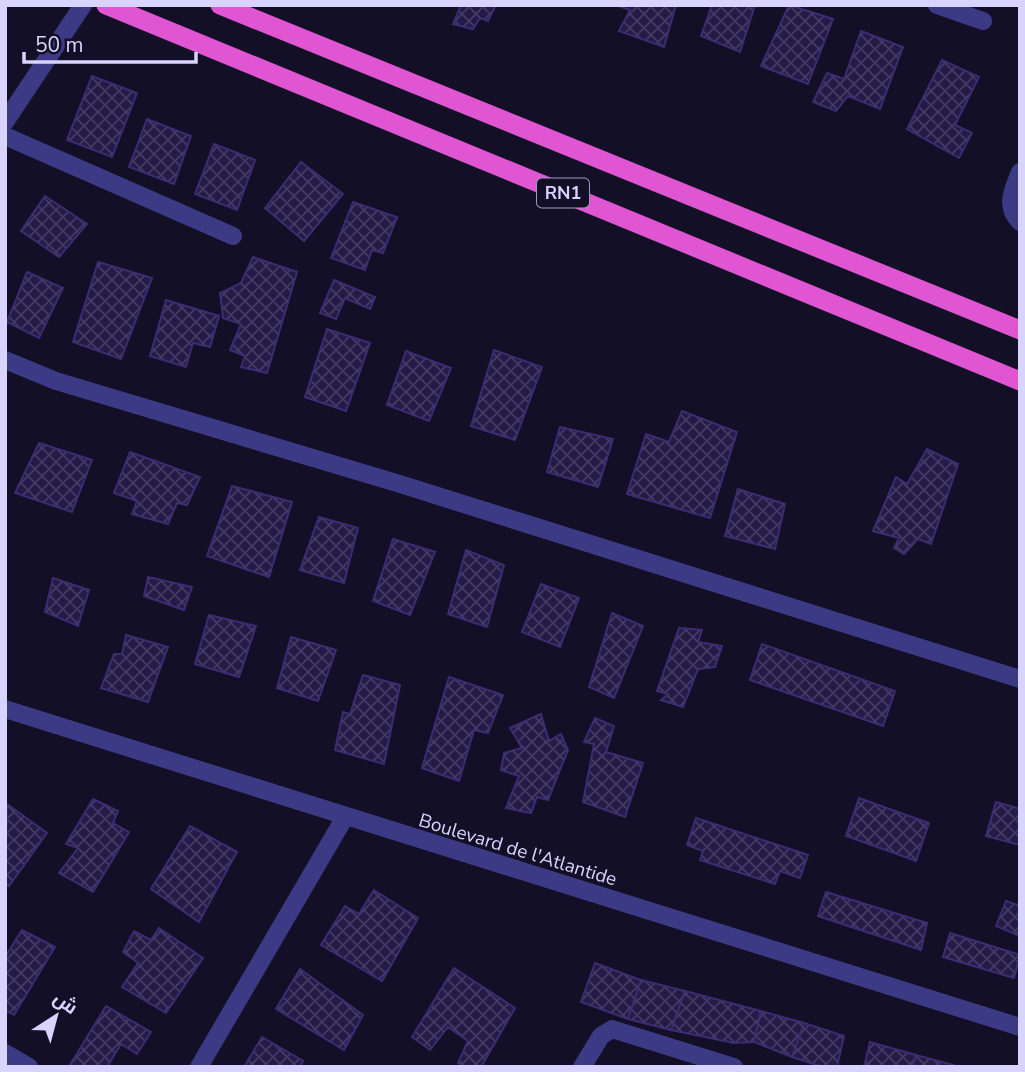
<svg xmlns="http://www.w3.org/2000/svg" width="1025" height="1072" font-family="'Nunito Sans',Cairo,sans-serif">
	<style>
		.building { fill: url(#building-cross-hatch); stroke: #3b2d73; stroke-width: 2 }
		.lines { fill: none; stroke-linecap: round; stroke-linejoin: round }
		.minor { stroke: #3d3a85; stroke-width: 18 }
		.trunk { stroke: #e055d1; stroke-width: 19 }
		.labels { text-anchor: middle; stroke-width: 5; stroke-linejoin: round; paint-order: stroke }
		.shield { fill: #130f26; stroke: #9e99be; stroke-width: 2 }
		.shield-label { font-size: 18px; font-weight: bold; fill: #d9d4ff }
		.street-label { font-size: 19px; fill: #d9d4ff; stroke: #130f26 }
	</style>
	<defs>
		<pattern id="building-cross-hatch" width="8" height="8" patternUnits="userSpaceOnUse" patternTransform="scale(1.75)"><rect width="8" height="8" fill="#241b47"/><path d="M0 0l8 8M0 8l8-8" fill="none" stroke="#433b63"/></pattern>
	</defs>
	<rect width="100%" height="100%" fill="#130f26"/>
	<path class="building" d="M461,5H496L488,21L480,18L473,29L453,24Z
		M616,5H676L664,47L619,31L630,10Z
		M712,5H755L740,52L701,36Z
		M789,5L833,19L808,84L761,66Z
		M861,31L903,47L880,109L848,96L836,111L813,102L827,73L844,79Z
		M942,60L979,77L955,125L972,133L959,158L907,129Z
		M92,76L137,93L112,157L67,140Z
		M147,119L191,136L174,184L129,167Z
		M214,144L255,160L237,210L195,194Z
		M301,162L343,194L304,241L265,208Z
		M45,196L87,224L59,257L21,231Z
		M353,202L397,217L383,253L372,250L365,270L331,258Z
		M253,257L297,272L267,373L241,367L245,356L230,350L241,324L223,318L220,293L241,283Z
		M98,262L152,278L121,359L73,342Z
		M27,272L63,288L39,338L7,322Z
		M334,280L375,297L370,309L345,298L336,319L320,313Z
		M166,300L219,316L210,347L193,343L186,367L150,356Z
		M327,329L370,343L346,411L305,397Z
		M494,350L542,367L515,440L471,426Z
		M406,351L451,368L429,421L387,405Z
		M682,411L737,432L710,518L627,494L646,434L669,442Z
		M560,427L613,439L598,487L547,472Z
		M39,443L92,460L72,512L15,493Z
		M927,449L958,464L931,544L918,539L904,554L894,548L899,538L873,531L896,477L907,484Z
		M130,452L200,477L187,505L177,503L168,524L132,514L137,501L114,493Z
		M232,486L292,502L269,577L207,556Z
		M738,489L785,504L775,549L725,536Z
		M319,517L358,528L344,583L300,570Z
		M393,539L435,552L410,615L373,601Z
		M466,550L504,565L487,627L448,614Z
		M148,577L192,587L184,610L144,596Z
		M53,578L89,590L78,626L45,612Z
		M541,584L579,598L560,647L522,632Z
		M612,613L643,626L614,698L589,687Z
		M209,615L256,626L239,677L195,664Z
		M679,628L702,630L698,642L722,646L715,667L698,669L683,707L661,700L668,694L657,691Z
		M126,635L168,647L148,702L101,688L114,654H122Z
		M291,637L336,650L318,701L277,688Z
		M762,644L895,691L883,726L750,680Z
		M363,675L400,685L384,764L335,750L343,712L350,714Z
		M449,677L503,695L488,733L474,730L459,781L422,768Z
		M541,714L549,741L561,734L568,750L548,800L537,797L531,813L506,808L519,776L501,770L504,753L522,748L510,728Z
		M595,718L614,726L606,752L643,763L625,817L583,802L594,744L584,742Z
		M859,798L929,823L916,861L846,836Z
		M93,799L118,811L113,823L129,832L93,892L59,873L78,848L66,844Z
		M996,802L1020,809V845L986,836Z
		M7,804L47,833L9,886L5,883Z
		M696,818L808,855L800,878L780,871L775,884L700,860L703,851L687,845Z
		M190,826L237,852L199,922L151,889Z
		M374,890L418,918L382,981L321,945L345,906L359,914Z
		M826,892L927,923L921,950L818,916Z
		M1006,901L1018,905L1020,901V936L996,926Z
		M159,928L203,958L166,1013L122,987L138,963L123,952L134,931L151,940Z
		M22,930L55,947L14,1015L5,1010V957Z
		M950,933L1020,955L1014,978L943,957Z
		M595,963L641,980L628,1019L581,1002Z
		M454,968L515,1008L481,1067H465L458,1063L468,1041L448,1027L430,1050L412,1037Z
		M300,969L363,1015L344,1050L276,1009Z
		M641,980L685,991L671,1030L628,1019Z
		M685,991L761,1011L754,1042L734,1043L671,1030Z
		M106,1006L151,1032L137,1054L121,1044L107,1067H73L70,1065Z
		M761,1011L804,1023L792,1057L754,1042Z
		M804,1023L844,1036L837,1067H823L792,1057Z
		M262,1037L303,1061L300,1067H244Z
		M870,1042L916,1055L912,1067H864Z
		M916,1055L953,1065L952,1067H912Z"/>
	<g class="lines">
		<path class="minor" d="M937,5L983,21
			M5,122L83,5
			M5,136L233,236
			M1020,172C1013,190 1004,206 1020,222
			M5,360L56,381L400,484L1020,679
			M5,709L1020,1027
			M5,1053L29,1067
			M199,1067L345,817
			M582,1067L601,1036L612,1029L734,1067"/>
		<path class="trunk" d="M106,5L1020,381
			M220,5L1020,330"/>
	</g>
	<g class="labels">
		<rect class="shield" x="537" y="178.5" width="52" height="29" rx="5"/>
		<g class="shield-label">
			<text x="563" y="199">RN1</text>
		</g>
		<g class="street-label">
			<text transform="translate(518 849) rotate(17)" y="7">Boulevard de l'Atlantide</text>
		</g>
	</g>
	<rect width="1025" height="1072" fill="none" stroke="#d9d4ff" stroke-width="14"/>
	<g transform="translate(56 1016) rotate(36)" stroke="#130f26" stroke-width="5" paint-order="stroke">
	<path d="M0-5L12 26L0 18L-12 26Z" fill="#d9d4ff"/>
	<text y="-10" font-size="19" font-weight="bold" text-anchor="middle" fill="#d9d4ff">ش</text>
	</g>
	<path d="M24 52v10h172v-10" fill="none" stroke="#d9d4ff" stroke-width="3.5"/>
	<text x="35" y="52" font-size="21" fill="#d9d4ff" stroke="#130f26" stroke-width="5" paint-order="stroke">50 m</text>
</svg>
